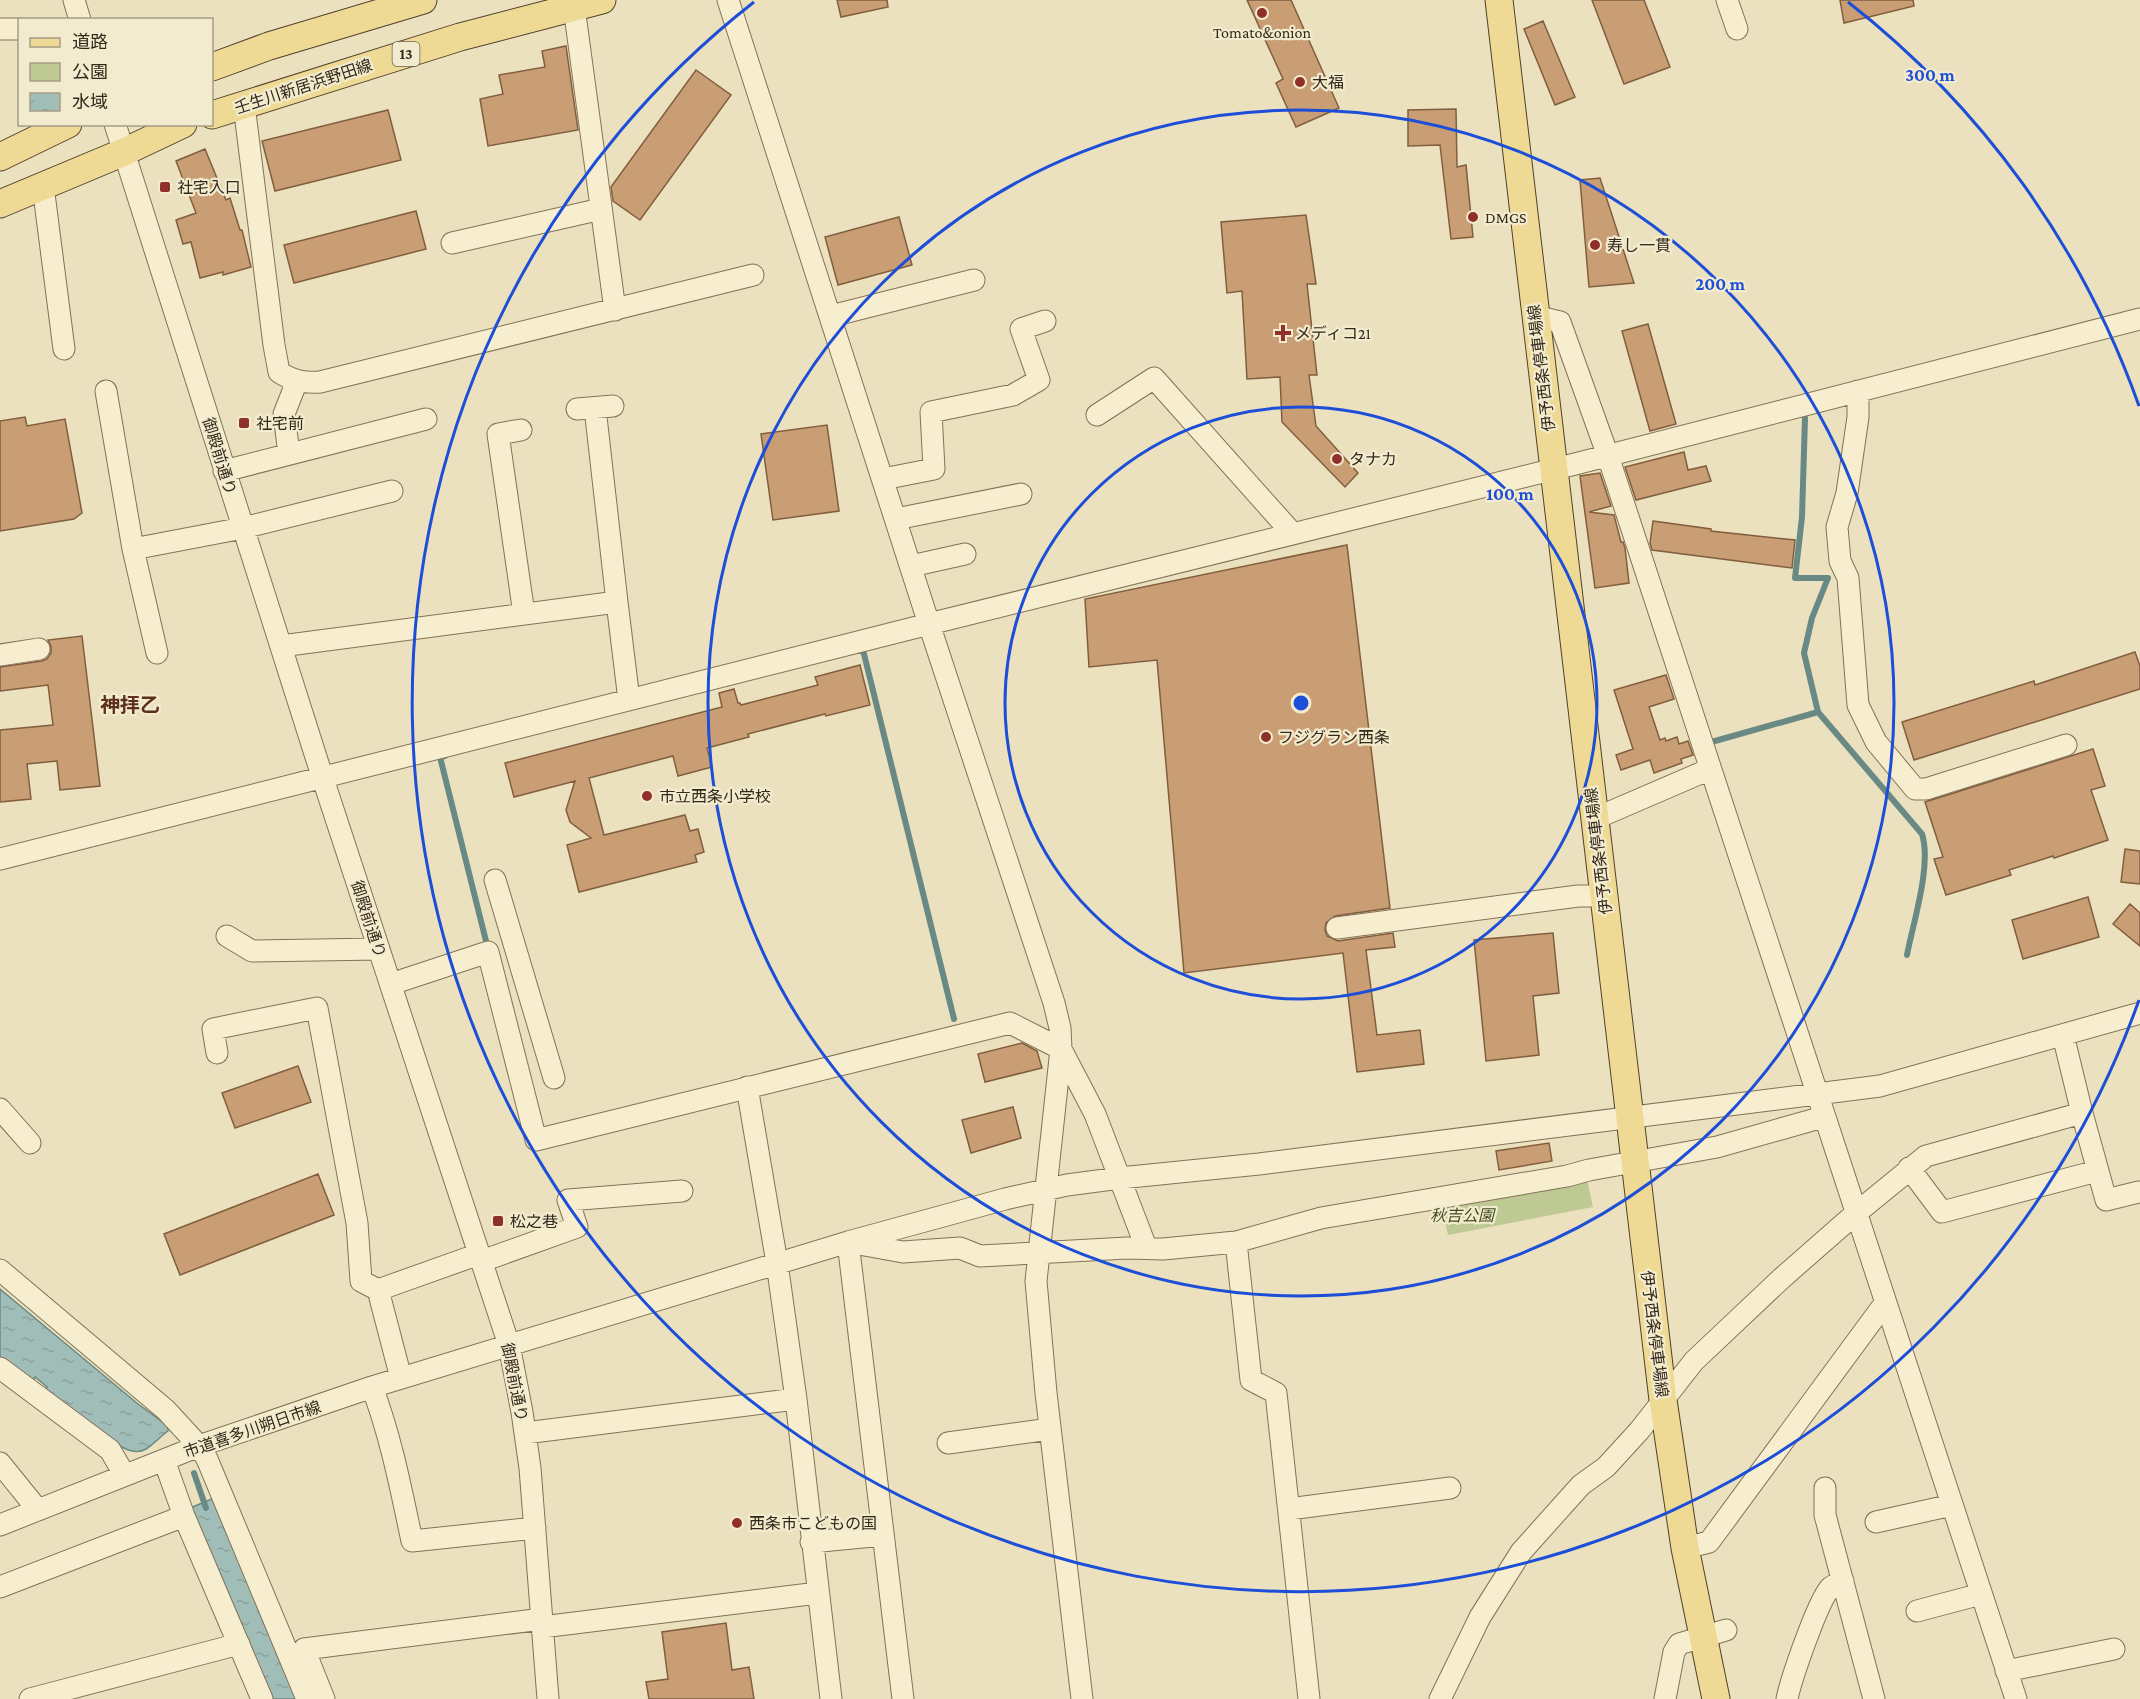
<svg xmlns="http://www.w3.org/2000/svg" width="2140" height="1699" font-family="'Crimson Pro','Noto Sans JP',serif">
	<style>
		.green { fill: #bec993 }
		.water { fill: url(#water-ripples); stroke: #698a84; stroke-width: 1.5 }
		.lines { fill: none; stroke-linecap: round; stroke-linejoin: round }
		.stream { stroke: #698a84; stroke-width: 6 }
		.building { fill: #c99e75; stroke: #815e3e; stroke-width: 1.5 }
		.minor-casing { stroke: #837257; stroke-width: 23 }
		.major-casing { stroke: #50402c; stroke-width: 29 }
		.minor { stroke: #f7eed0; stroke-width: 21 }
		.major { stroke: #efda95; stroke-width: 27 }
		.ring { fill: none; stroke: #1d4ed8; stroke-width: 3 }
		.poi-dot { fill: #8f312a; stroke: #f3ebcd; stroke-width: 2 }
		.labels { text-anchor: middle; stroke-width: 4.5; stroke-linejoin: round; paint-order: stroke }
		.shield { fill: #f3ebcd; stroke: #6d6251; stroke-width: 1.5 }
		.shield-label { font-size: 15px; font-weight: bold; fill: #33281c }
		.poi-label { font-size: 16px; fill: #33281c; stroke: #f3ebcd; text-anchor: start }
		.street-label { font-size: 16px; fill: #33281c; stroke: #f3ebcd }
		.park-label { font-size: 16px; font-style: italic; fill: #404e23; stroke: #f3ebcd }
		.quarter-label { font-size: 20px; font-weight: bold; fill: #5d2f1d; stroke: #f3ebcd }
		.centre { fill: #1d4ed8; stroke: #f3ebcd; stroke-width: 3 }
		.ring-label { font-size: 18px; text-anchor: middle; font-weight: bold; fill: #1d4ed8; stroke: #f3ebcd; stroke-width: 4.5; stroke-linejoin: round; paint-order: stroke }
	</style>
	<defs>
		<pattern id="water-ripples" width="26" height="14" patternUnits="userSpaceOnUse" patternTransform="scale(1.5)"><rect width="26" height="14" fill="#a1bdb7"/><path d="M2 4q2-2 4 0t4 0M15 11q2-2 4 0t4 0" fill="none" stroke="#8ba29d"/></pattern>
	</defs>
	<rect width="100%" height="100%" fill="#ebe1be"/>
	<path class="green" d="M1586,1175L1593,1207L1448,1235L1441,1202Z"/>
	<path class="water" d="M0,1289L138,1404L168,1426V1431C161,1436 154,1444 146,1449C127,1460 104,1432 90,1422L83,1421L45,1391L47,1387L35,1377L32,1382L0,1359Z
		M214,1498L296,1699H265L188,1509Z"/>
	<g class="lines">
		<path class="stream" d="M1805,418L1802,517L1795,578H1828L1812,618L1804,653L1818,712L1922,834C1932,865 1913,923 1907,955
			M859,651L863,650L954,1019
			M1708,743L1818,712
			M445,756L440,757L486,941
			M194,1473L206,1508"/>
	</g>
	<path class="building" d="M837,0H887L888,7L841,17Z
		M1247,0H1291L1339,108L1296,127L1276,83L1283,79Z
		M1592,0H1644L1670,67L1624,84Z
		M1840,0H1913L1914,6L1844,23Z
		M1543,21L1575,97L1555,105L1524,29Z
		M566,46L578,130L488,146L480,99L503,94L499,75L545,67L542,51Z
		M696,70L731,95L640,220L613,201L611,187Z
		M1456,109L1457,167L1466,165L1473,237L1451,239L1440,145L1408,146V110Z
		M388,110L401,160L275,191L262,141Z
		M205,149L226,200L230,198L240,230H242L251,267L223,275V272L200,278L191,242L183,244L176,220L196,213L176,161Z
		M1600,178L1634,283L1589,287L1580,180Z
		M416,211L426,249L294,283L284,245Z
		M1306,215L1316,284H1307L1317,375H1309L1316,426L1358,473L1345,487L1282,422L1280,377L1247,379L1242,291L1227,293L1221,222Z
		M899,217L912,265L838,285L825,237Z
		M1648,324L1676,424L1650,431L1622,331Z
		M25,417L27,426L65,419L82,513L74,519L0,531V421Z
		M827,425L839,511L773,520L761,434Z
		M1684,452L1688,470L1706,466L1711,481L1636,500L1625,467Z
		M1600,473L1611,506L1589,512L1614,515L1621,542H1623L1625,548L1629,583L1595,588L1580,476Z
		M1653,521L1711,529V531L1795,540L1792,568L1652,550L1650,543Z
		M1347,545L1390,908L1335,916L1326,923L1325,930L1327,936L1338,941L1393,933L1395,947L1366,950L1377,1035L1420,1030L1424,1064L1357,1072L1343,953L1184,973L1157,660L1089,667L1085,599Z
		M82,636L100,786L60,790L57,761L27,764L31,799L0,802V730L53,725L48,685L0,691V667L42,661L47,659L51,653V646L48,640Z
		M2135,652L2140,666V689L1914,760L1902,722L2034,681L2035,685Z
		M860,665L870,705L826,716L825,714L748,734L749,737L707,748L712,767L678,776L673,756L589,778L604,835L685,815L690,831L698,829L704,852L695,855L697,862L579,892L567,845L591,838L570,822L566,810L575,781L514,797L505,763L722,707L719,693L734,689L738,703H740L741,705L818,685L815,677Z
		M1666,675L1674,699L1649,707L1660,740L1665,738L1666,741L1677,737L1679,744L1688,741L1693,755L1681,759L1682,763L1654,773L1650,760L1621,770L1616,755L1633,749L1614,690Z
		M2093,749L2105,786L2091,790L2108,840L2054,858L2053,856L2009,870L2011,875L1946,895L1934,859L1943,857L1925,802Z
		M2125,849L2140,851V884L2121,882Z
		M2088,897L2099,937L2023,959L2012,920Z
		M2130,904L2140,913V946L2113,924Z
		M1553,933L1559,993L1533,996L1539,1055L1486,1061L1474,940Z
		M1022,1043L1037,1051L1042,1068L985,1082L978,1054Z
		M298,1066L311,1102L235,1128L222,1093Z
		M1013,1107L1021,1138L971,1153L962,1120Z
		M1549,1143L1552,1161L1499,1170L1496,1151Z
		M318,1174L334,1215L180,1275L164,1234Z
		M726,1623L732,1670L749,1667L754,1699H649L646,1682L668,1679L662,1632Z"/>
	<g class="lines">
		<defs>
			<path id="minor" d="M74,0L80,20
				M728,0L929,624L1054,1003L1060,1028L1061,1049L1036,1281L1046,1393L1082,1699
				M1727,0L1737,29
				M574,7L615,310
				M0,29H20
				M244,105L274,345L279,372C292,381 304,383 320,382L753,275
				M115,124L323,779L509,1345L522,1412L530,1468L548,1699
				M43,186L64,349
				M452,243L601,209
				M831,316L974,280
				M1535,316L1560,322L1608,456L2016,1699
				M106,391L133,549L157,653
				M1858,391V417L1847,493L1837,527L1840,561L1848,578L1858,705L1876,742L1915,789H1926L2066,745
				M595,408L617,602
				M577,409L613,406
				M1097,415L1154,378L1293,534
				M521,430L498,434L524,614
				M289,454L284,414L297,381
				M224,471L426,419
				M883,479L934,469L931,412L1013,395L1039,380L1021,329L1045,321
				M896,519L1021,494
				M133,549L243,528L392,491
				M911,566L965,554
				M281,646L617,602L629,700
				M0,655L39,649
				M1594,819L1710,769
				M0,859L929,624L1575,464L2140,319
				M495,880L554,1078
				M1337,928L1578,896H1603
				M227,936L252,951L379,949
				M391,984L488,952L536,1140L1010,1023L1061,1049L1095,1114L1146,1247
				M2063,1035L2082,1113L2106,1200L2139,1192
				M217,1053L213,1029L317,1008L357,1223L361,1281L378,1290L479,1254
				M747,1087L777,1263L796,1399L831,1699
				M0,1109L30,1143
				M1909,1168L1942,1212L2097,1171
				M1236,1242L1251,1380L1276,1393L1309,1699
				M482,1261L577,1227L568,1200L682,1191
				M0,1270L166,1410L199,1446L207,1459L307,1699
				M378,1290L401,1378
				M0,1368L110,1450L124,1474
				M372,1387C391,1437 401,1489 412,1541L535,1528
				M525,1433L796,1399
				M948,1443L1050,1429
				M164,1460L184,1516L262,1699
				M0,1463L38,1510
				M1825,1488V1515L1874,1699
				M1289,1509L1450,1488
				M1876,1522L1952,1505
				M0,1525L199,1446L372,1387L848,1242L1005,1199L1067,1185L1120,1178L1259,1164L1880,1086L2140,1013
				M811,1542L883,1535
				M1685,1548L1709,1542L1885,1303
				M0,1587L184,1516
				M1917,1611L1981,1594
				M542,1627L818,1593
				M2006,1671L2114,1649
				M30,1699L239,1644
				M324,1699L304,1649L542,1619
				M903,1699L848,1242L903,1252L960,1248L980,1256L1127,1248L1163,1249L1236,1242L1321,1218L1567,1176L1589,1170L1717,1147L1823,1117
				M1440,1699L1480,1617L1521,1552L1581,1485L1606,1467L1639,1431L1694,1361L1782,1278L1855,1214L1926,1156L2082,1113
				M1665,1699L1674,1652L1679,1644L1726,1630
				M1787,1699C1791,1679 1818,1601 1830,1588C1833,1585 1839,1583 1843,1581"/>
			<path id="major" d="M1499,0L1663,1400L1685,1548L1716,1699
				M212,67L269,46L423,0
				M212,115L460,37L602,0
				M0,157L68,124
				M0,204L124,152L183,124"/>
		</defs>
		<use href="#minor" class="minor-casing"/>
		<use href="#major" class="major-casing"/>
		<use href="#minor" class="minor"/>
		<use href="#major" class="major"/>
	</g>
	<g class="ring">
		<circle cx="1301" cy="703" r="296"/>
		<circle cx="1301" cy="703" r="593"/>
		<path d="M2139 1000A889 889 0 1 1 754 2M1848 2A889 889 0 0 1 2139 406"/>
	</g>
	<g class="poi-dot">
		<circle cx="1262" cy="13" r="6"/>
		<circle cx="1300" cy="82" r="6"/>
		<rect x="159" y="181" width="12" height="12" rx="3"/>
		<circle cx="1473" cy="217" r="6"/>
		<circle cx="1595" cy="245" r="6"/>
		<path d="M1280 324h6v6h6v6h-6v6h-6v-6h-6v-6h6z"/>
		<rect x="238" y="417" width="12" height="12" rx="3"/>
		<circle cx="1337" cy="459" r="6"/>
		<circle cx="1266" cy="737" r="6"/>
		<circle cx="647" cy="796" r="6"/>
		<rect x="492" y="1215" width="12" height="12" rx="3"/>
		<circle cx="737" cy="1523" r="6"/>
	</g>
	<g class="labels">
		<rect class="shield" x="392.5" y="42" width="27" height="24" rx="4.5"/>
		<g class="shield-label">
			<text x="406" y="59">13</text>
		</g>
		<g class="poi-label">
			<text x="1262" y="38" text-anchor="middle">Tomato&amp;onion</text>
			<text x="1312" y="88">大福</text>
			<text x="177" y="193">社宅入口</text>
			<text x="1485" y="223">DMGS</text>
			<text x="1607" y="251">寿し一貫</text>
			<text x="1295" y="339">メディコ21</text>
			<text x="256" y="429">社宅前</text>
			<text x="1349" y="465">タナカ</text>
			<text x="1278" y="743">フジグラン西条</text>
			<text x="659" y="802">市立西条小学校</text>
			<text x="510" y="1227">松之巷</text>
			<text x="749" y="1529">西条市こどもの国</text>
		</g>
		<g class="street-label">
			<text transform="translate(303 86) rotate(-18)" y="6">壬生川新居浜野田線</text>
			<text transform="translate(1541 368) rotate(-97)" y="6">伊予西条停車場線</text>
			<text transform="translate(220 456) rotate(73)" y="6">御殿前通り</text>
			<text transform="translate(1598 851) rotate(-97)" y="6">伊予西条停車場線</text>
			<text transform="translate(369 919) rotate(72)" y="6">御殿前通り</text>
			<text transform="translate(1655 1334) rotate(83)" y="6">伊予西条停車場線</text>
			<text transform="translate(515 1382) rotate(79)" y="6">御殿前通り</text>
			<text transform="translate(252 1429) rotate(-19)" y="6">市道喜多川朔日市線</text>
		</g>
		<g class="park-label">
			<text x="1462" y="1221">秋吉公園</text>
		</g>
		<g class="quarter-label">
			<text x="130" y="712">神拝乙</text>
		</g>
	</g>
	<circle cx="1301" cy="703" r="9" class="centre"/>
	<g class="ring-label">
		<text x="1930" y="81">300 m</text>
		<text x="1720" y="290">200 m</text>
		<text x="1510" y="500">100 m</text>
	</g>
	<rect x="18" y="18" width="195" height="108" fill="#f3ebcd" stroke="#a69d86" stroke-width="1.5"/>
	<rect x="30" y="38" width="30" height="9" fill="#efda95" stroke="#a69d86" stroke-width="1.5"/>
	<text x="72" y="48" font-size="18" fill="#33281c">道路</text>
	<rect x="30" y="63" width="30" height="18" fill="#bec993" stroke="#a69d86" stroke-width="1.5"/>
	<text x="72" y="78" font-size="18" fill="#33281c">公園</text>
	<rect x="30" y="93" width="30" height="18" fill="url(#water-ripples)" stroke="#a69d86" stroke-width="1.5"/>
	<text x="72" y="108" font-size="18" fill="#33281c">水域</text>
</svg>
